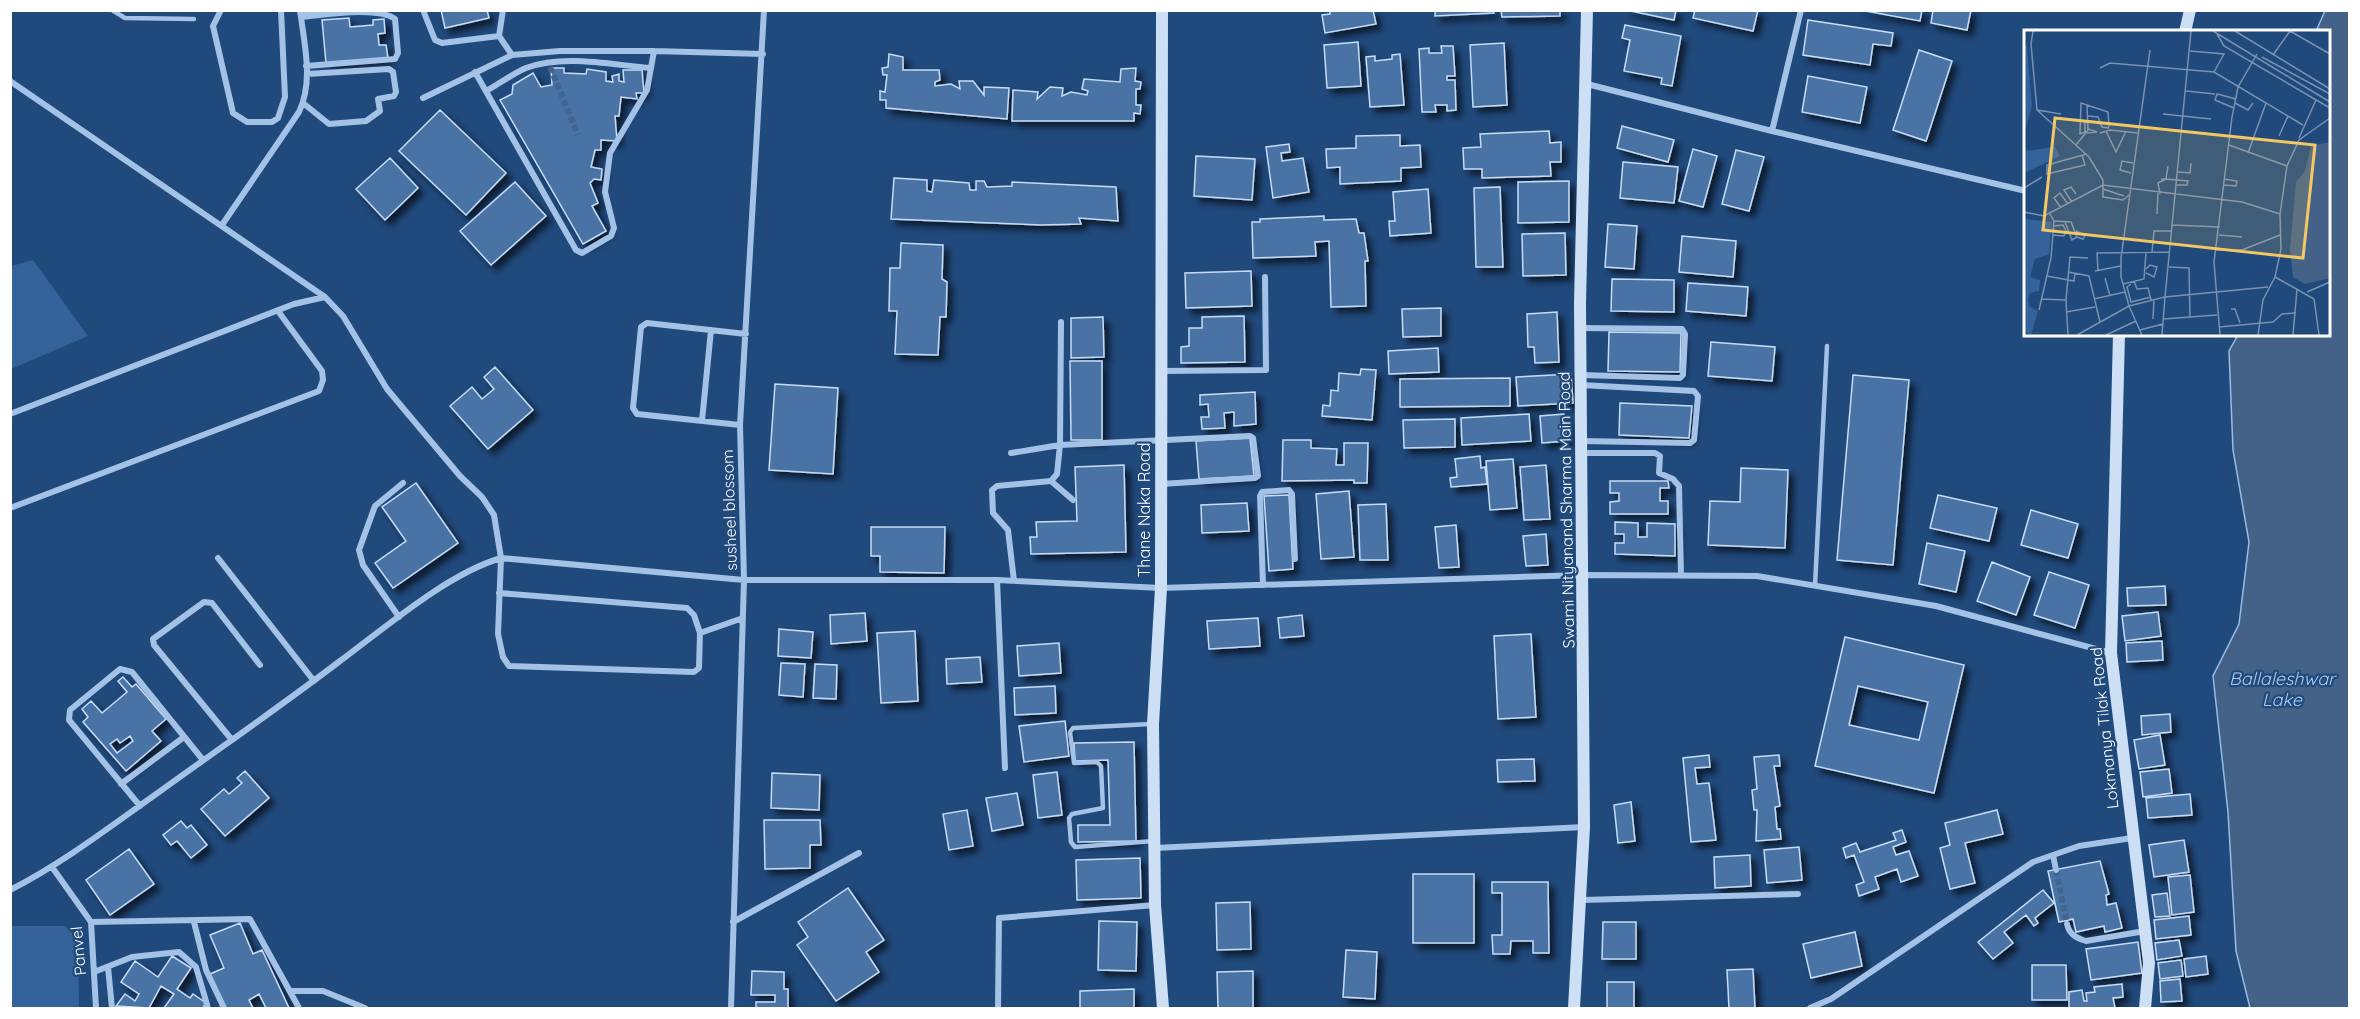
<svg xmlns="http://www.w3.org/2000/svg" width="2360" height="1019" font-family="Quicksand,sans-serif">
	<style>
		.green { fill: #33639a }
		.water { fill: #446287; stroke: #96bde7; stroke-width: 1.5 }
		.building { fill: #4973a5; stroke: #c6dcf5; stroke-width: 1.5; fill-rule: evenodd; filter: url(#shadow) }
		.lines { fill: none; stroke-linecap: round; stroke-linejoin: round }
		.street-tunnel { stroke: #416490; stroke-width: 6; stroke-dasharray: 6 3; stroke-linecap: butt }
		.lane { stroke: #a3c2e6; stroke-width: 4.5 }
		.street { stroke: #a3c2e6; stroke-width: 6 }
		.secondary { stroke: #cddff5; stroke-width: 12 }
		.labels { text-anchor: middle; stroke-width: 4.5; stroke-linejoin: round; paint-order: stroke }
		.street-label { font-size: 16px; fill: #fff; stroke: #20497c }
		.water-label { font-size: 18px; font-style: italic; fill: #aeccee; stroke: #20497c }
		.inset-road { fill: none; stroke: #7992b0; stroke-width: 1.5 }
		.view { fill: #f3c864; fill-opacity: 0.15; stroke: #f3c864; stroke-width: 3 }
		.inset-edge { fill: none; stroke: #fff; stroke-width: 3 }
	</style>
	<defs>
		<filter id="shadow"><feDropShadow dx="5.5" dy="5.5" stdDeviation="3" flood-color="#0009"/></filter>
	</defs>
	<rect width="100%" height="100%" fill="#20497c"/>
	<path class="green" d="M33,260L88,336L11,369V266Z
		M11,926H65L78,940L79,1008H11Z"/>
	<path class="water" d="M2325,11H2350L2349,1008H2250L2236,951L2228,812L2213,676L2239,624L2249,542L2233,450L2229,351L2238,335L2328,334V32L2316,31Z"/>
	<path class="building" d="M441,10H487L489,18L445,28Z
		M1330,10H1373L1376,24L1325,33L1322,15L1330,14Z
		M1435,10H1493L1494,13L1435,16Z
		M1501,10H1560V16L1502,17Z
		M1626,10H1676L1674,20Z
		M1695,10H1758L1753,31L1693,18Z
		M1860,10H1922L1920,21Z
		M1933,10H1971L1967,30L1931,23Z
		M349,18L350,27L373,25V20L384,19L385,33L378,34L379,45H386L388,58L326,63L322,20Z
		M1808,20L1893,33L1891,46L1873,44L1870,65L1803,55Z
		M1625,25L1681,36L1672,86L1661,84L1662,78L1624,71L1630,40L1622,38Z
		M1358,42L1361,86L1327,88L1324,45Z
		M1504,43L1507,105L1473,107L1470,45Z
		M1441,46H1453L1455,76H1447V80H1455L1456,110L1447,111V105H1435L1436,112H1422L1419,49L1429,48V53H1442Z
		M1919,50L1952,61L1926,141L1893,130Z
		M889,54L903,57V70H939L940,80L935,82V86L951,84L960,89L959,81H973L984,95V87L1009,88L1007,119L886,108V100H880V91L885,92L887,75H883L882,68L888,67Z
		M1400,54L1404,105L1370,107L1366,57L1375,56V61L1392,59V55Z
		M551,68H564V73L586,74L587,69L606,72V81L613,82L612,76L619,74V81L624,82L623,70H642L644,93H636L637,99L621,97L619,116H615L617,141L601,140V150H595L591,167L602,169L601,180L594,179L590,183L598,203L592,206L606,231L583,244L500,100L512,94L513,85L533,73L541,87L552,85Z
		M1136,68L1135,81L1141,82L1140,89H1136V105H1141L1140,114L1134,113V121H1012L1013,90L1038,92L1037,99L1050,87L1063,88L1062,96L1071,92L1087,95L1088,91L1082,89L1084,79L1120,82L1121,69Z
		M1808,76L1867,87L1860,123L1802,112Z
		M440,110L506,173L466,215L399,151Z
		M1622,126L1674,140L1668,162L1617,148Z
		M1549,131L1550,143L1561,142V162H1550L1551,176L1482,178V169H1464L1463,148L1481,147L1480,134Z
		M1400,135V146L1420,145L1421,167L1401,168V181L1340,184V167L1327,168L1326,149L1356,148V136Z
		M1289,144L1290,152L1281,153L1282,161L1303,158L1309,192L1273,198L1266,147Z
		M1693,149L1717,156L1703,207L1679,201Z
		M1736,150L1764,157L1749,211L1722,204Z
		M1196,156L1255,159L1252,200L1194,196Z
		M390,158L418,188L385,220L356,189Z
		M1623,162L1678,167L1674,203L1620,198Z
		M894,178L927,180V191L932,192L934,180L969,183L970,190H976V181H984L987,187L1012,186V182L1116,187L1118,221L1079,218L1081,224L1041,225L891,219Z
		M1569,181V222L1518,223V182Z
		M515,182L546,216L491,265L460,231Z
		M1500,187L1503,267H1476L1474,188Z
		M1428,189L1431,233L1390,236L1389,221H1395L1393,192Z
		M1324,216V220L1356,219L1359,233H1364L1368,261H1365L1366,306L1331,307L1329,241L1315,242L1316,256L1253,258L1252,222H1260V219Z
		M1608,224L1637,226L1634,269L1605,267Z
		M1565,233L1566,275L1523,276L1522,234Z
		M1682,236L1736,241L1733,277L1679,272Z
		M901,243L943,245L942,279L947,282L946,317H940L938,355L895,354L897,311H889L890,268H900Z
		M1251,271L1252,306L1186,308L1185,273Z
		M1612,279L1674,280V312L1611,311Z
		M1688,283L1748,287L1746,316L1686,311Z
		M1441,308V336L1403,337L1402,309Z
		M1557,312L1559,362L1535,363L1534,347H1528L1527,314Z
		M1244,316L1245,362L1181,363V347L1189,346V328H1202V317Z
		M1103,317L1104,357L1071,358V318Z
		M1609,332L1681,333L1680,372L1608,371Z
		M1711,342L1775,347L1772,381L1708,376Z
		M1438,348L1439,372L1389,374L1388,351Z
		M1070,361H1102V440H1071Z
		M495,367L533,410L488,449L450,406L472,387L482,399L494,389L484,377Z
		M1361,369L1376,370L1372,420L1322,416L1323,405L1330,406L1331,390L1338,391L1339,373L1360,375Z
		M1571,374L1573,403L1518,406L1516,377Z
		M1853,375L1909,380L1893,565L1837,560Z
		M1510,378V406L1400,407V379Z
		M775,384L838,388L833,474L769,470Z
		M1255,392L1256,424L1234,426V412L1224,413L1225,428L1202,429L1201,417H1209L1208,404L1200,405V395Z
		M1620,403L1692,406L1689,438L1619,435Z
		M1529,414L1531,441L1462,445L1461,418Z
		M1564,414L1567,441L1542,443L1540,416Z
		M1455,419V447L1404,448L1403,420Z
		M1250,438L1254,476L1199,479L1196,441Z
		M1283,440H1311V448L1337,449L1336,465H1344V443H1368L1367,483H1354V480L1282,481Z
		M1480,456L1481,468L1485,467L1487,484L1451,487L1450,478L1457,477L1455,459Z
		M1513,459L1517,508L1490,510L1486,461Z
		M1124,465L1126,552L1031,554L1030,537H1037L1036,522L1077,521L1075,467Z
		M1546,465L1550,519L1524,520L1520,467Z
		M1741,468L1788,470L1785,548L1708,545L1710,501L1740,502Z
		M1610,481H1668L1669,488H1660V501H1668V514H1610V502L1619,501V493H1610Z
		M416,483L458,543L393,588L375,563L406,541L382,507Z
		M1349,491L1354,557L1321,559L1316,494Z
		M1289,495L1293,569L1269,571L1264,496Z
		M1938,495L1997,508L1989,541L1930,528Z
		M1247,503L1249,531L1202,533L1201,505Z
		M1386,504L1388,560H1360L1358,505Z
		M2031,510L2078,524L2068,558L2021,545Z
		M1615,522L1638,523V537H1647V523L1675,524V556L1615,554V543H1624V534H1615Z
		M1456,525L1459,567L1439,568L1435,527Z
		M871,527H945L944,573L880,572V556H871Z
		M1546,534L1548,565L1526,566L1523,536Z
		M1927,543L1965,551L1956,592L1919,584Z
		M1992,562L2030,577L2016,615L1977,601Z
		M2049,572L2089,585L2075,628L2034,615Z
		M2165,586L2166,605L2128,606L2127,588Z
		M2158,612L2161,636L2125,641L2122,616Z
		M865,613L867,641L831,644L830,615Z
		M1302,615L1304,636L1280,638L1278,618Z
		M1258,618L1260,646L1209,649L1207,621Z
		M779,629L813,632L811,658L778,656Z
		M915,631L918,701L881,703L877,633Z
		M1531,634L1536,717L1498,719L1494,636Z
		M1845,637L1964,665L1934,793L1815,766ZM1858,686L1928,702L1919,740L1849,725Z
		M2162,641L2163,660L2127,662L2126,643Z
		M1059,643L1061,673L1019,676L1017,646Z
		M980,657L982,682L947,684L946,659Z
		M781,663L805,664L803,697L779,695Z
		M815,664L837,665L836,699L813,698Z
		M123,677L132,687L136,684L166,719L152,731L161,741L126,771L83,722L88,717L82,709L91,701L102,713L127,692L118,681ZM130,736L133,741L117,753L110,744L117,739L120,743Z
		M1055,686L1056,713L1015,715L1014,688Z
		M2170,714L2171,732L2142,735L2141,716Z
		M1065,721L1069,756L1024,762L1019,726Z
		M2160,735L2165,765L2139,769L2134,740Z
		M1134,742L1136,841L1078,842V825H1110L1108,760L1075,761L1074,743Z
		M1709,755L1710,767L1695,768L1697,784L1709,783L1716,840L1691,842L1683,758Z
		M1779,755L1780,766H1774L1780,806L1775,807L1777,829H1780L1781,839L1756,841L1757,810H1754L1752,790L1757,789L1754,757Z
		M1534,759L1535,781L1498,782L1497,760Z
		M2169,769L2172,793L2143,797L2140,772Z
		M245,771L269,798L225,836L201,809L224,789L229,794L242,783L237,778Z
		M1057,772L1062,815L1038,818L1033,775Z
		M772,773L820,775L819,810L771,808Z
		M1017,793L1023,825L992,831L986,798Z
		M2190,794L2192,815L2148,818L2146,798Z
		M1631,802L1635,841L1618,843L1614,805Z
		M967,810L973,846L949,850L943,814Z
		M1997,810L2003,834L1965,843L1975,883L1950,889L1940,848L1950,845L1945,823Z
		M764,820H820L821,845H810V868L765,869Z
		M181,821L187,828L191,825L207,845L191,858L177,841L171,845L163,835Z
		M1902,830L1906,842L1893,847L1896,855L1909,851L1918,876L1901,882L1897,869L1875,877L1879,889L1859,896L1856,885L1864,882L1854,855L1846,858L1843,848L1856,843L1860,852L1896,840L1893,833Z
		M2184,840L2189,872L2154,877L2149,845Z
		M1799,847L1802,880L1767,883L1764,850Z
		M129,849L154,884L110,915L86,880Z
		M1750,855L1751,886L1715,888L1714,857Z
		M1140,858L1141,898L1077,900L1076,860Z
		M2100,861L2109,894L2106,895L2107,905L2116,903L2122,928L2105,932L2104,926L2076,932L2073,919L2059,922L2048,871Z
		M1413,874H1474V943H1413Z
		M2190,875L2194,912L2172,915L2168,877Z
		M1492,882H1548L1549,953H1533V941H1511L1510,954H1493L1492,935H1502V893H1492Z
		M848,888L884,940L866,952L879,972L836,1001L797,945L808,937L798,922Z
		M2043,890L2054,903L2035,918L2038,923L2034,926L2026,915L2004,932L2013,943L1993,959L1978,942Z
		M2167,893L2170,916L2155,917L2152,895Z
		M1250,902L1251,949L1217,950L1216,903Z
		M2189,916L2191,935L2156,939L2154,920Z
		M1099,921L1137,922L1136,971L1098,970Z
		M1603,922H1636V959H1602Z
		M240,923L253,954L262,950L289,1008H266L259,994L249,1000L253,1008H225L210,974L224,968L210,935Z
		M1855,932L1862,966L1811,978L1803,944Z
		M2179,940L2182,956L2157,960L2155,943Z
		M2138,942L2142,973L2091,980L2086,949Z
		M1346,950L1377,952L1375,999L1343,997Z
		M172,956L191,968L177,989L190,998L193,994L206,1003L203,1008H164L174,994L161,986L149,1008L116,1006L125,994L135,1001L139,994L121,982L135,961L158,977Z
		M2206,956L2208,974L2186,977L2184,959Z
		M2181,960L2183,976L2160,979L2158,963Z
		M2032,965H2066L2067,1000H2032Z
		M1753,969L1755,1008H1729L1727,970Z
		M752,971L784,972V989H788V1008H756V1002H775V995H751Z
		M1253,971V1008H1218L1217,972Z
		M2180,979L2182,1001L2161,1002L2160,981Z
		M1607,982H1634V1008H1607Z
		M2122,984L2123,997L2113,998L2115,1008H2069V992L2082,990L2084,1001H2087L2086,993L2095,992L2094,987Z
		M1134,989V1008H1080V991Z"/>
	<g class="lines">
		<path class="street-tunnel" d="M550,67L578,135
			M2056,870L2067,924"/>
		<path class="lane" d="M112,10L125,18L194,19
			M1815,586L1827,346
			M1151,724L1073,728L1070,732L1074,763L1097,762L1101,766L1103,808L1072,814L1069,818L1071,842L1075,847L1154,841"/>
		<path class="street" d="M221,10L213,26L233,113L247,122H272L278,118L285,97L281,10
			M423,10L435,40L442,43L499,36L512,55
			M300,12L327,10
			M301,17C324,15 377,6 395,19L398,53L395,59L306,66
			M499,36L503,10
			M475,72L576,250L582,253L611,236L614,228L605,192L610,153L647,90L654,51
			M10,81L325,297L343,316L387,389L460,476L482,497L494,515L501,558L498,634L503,657L509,666L694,672L699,668L700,633L743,618
			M1587,84L1772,131L2026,191
			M486,91C499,84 512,74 526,68C564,54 612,65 651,68
			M423,98L512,55L560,51H654L763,54
			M303,103L329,124L366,121L380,111L378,99L394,96L396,92L393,72L389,69L307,74
			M1772,131L1801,10
			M222,225L299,112C314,81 304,43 300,10
			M1580,328L1682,329L1685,334L1683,375L1680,378L1581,375
			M1161,371L1266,370L1265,277
			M1581,385L1694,391L1698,396L1694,440L1690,443L1582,441
			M10,414L294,304L325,297
			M702,421L711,330
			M740,425L637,414L633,408L641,327L647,323L746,334
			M1011,453L1060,445L1061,322
			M1582,453H1655L1660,456L1659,473L1673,479L1679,486L1681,575
			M1051,481L1073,500
			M10,508L319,391L323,380L322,371L278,311
			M218,558L314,681
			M997,580L1005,768
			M1014,581L1008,530L993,513L992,490L997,486L1051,481L1057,474L1060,445L1250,436L1253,438L1258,476L1255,478L1161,484
			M1263,585L1260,496L1262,492L1289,490L1292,494L1295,559
			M499,593L687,608L694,615L700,633
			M399,617L363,565L359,550L375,506L403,483
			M232,740L154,645L153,639L204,602L212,603L260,665
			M121,784L184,737
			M140,806L69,720L70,710L120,669L132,672L203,760
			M1155,848L1584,827
			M2053,855L2056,870
			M52,867L91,922L96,1008
			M10,890C63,863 111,826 159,792C220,748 281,706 340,661C386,627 447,574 501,558L744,580H997L1161,588L1584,575L1757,576L1936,606L2111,653
			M1582,900L1798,894
			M91,922L250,919L299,1008
			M194,922L206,970L224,1008
			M733,922L859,853
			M2067,924C2069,934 2076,938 2086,941L2145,931
			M108,967L112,1008
			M94,972L132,957L179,952L196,967L208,1008
			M292,991H323L365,1008
			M731,1008L744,580L740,425L764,10
			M998,1008L999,918L1155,905
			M1810,1008L1831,999L2033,862L2079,846L2132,838"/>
		<path class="secondary" d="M1162,10L1161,588L1153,724L1155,905L1163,1008
			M2185,32L2190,10
			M2119,334L2111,653L2149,963L2145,1008
			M1574,1008L1584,827L1580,303L1587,10"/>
	</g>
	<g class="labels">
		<g class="street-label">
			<text transform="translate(729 510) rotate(-92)" y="6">susheel blossom</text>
			<text transform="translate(1144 510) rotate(-90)" y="6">Thane Naka Road</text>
			<text transform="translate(1566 510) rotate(-91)" y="6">Swami Nityanand Sharma Main Road</text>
			<text transform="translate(2104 728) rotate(-96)" y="6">Lokmanya Tilak Road</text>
			<text transform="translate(78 951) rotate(-95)" y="6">Panvel</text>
		</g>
		<g class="water-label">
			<text x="2282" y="685">Ballaleshwar<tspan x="2282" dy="21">Lake</tspan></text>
		</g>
	</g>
	<g transform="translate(2024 30)">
		<rect width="306" height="306" fill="#20497c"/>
		<path d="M3,15L8,76L0,105V17ZM31,117L36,126L0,143V121ZM0,189L28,192L25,224L11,229L6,247L16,250L15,261L6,263L4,270L6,277L14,281L7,305L0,302Z" fill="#33639a"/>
		<path d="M306,112V248L281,254L269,247L266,219L272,152L281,141L287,116Z" fill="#446287"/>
		<path class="inset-road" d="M9,1L7,14L13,80L65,127L79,150V167L99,170L105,165M189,1L306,72M211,1L306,59M266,1L306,24M193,4L200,16L306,78M166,21L200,24L190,42M249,25L266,1M238,27L306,64M76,38L86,33L190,42L279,95M162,61L191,64M211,73L224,80L229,73M63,75L84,82L85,97M210,78L191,70L193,64L212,69M13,80L37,84M139,84L187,89M64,86L74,87L78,97L85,98M82,101L92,122L102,101M63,103L73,102L64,99M76,103L86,100L114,103M255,106L264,86M275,108L292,70M52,115L64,100L63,75L57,73L56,104L61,102V91M205,115L263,136M224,123L242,73M58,125L61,135L23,144V135L59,125L62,124M154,142L166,143L167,133M107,143L96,140L98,131L109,133M137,149H142L144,136M200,155L212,156L213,151L200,149M0,158L18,147M79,159L100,166M136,164L134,153L142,149L164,151L163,155H153M48,172L40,160L47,157L52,164M37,178L30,168L36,163L44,174M0,182L20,186L79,155L218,172L256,184M133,184L134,163M30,191L47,192L53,207L48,210L41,192M148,195L196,197M52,201L61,205L59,209L53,207M29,205L40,206L42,201L39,195L30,196M195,205L218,207M192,220H218L256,205M128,222L130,201H148M145,237L165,238L166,287M122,239L126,235L133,237L130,247L122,243M74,240L73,223L146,222M71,241L97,236M44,242L65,246L76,292M23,246L50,251L51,243M251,247L290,269L295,305M81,248L86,266M110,251L113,259L124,258L127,270M99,254L120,249L122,222M107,254L103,257L107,272L127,267M283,262L306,252M17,269L42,270M70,269L101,262M207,279H211L216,293M15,280L27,228L30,191L26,184M42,282L71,277M129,289L130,269M139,289L193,285M195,297L249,292L258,284L272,283M116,300L139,294M44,305L42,270L46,227L64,228M53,305L105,276L141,267L167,1M82,305L112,291M118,305L105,276L97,247V228L126,20M138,305L141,267L244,257M196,305L190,232L208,87L214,57L233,24M234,305L239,270L251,247L257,219L256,184L263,136L275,110L306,88M269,305L273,259"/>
		<path class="view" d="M31,88L291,115L279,228L19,200Z"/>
		<rect width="306" height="306" class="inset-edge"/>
	</g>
	<rect width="2360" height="1019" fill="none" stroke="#ffffff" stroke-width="24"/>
</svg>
